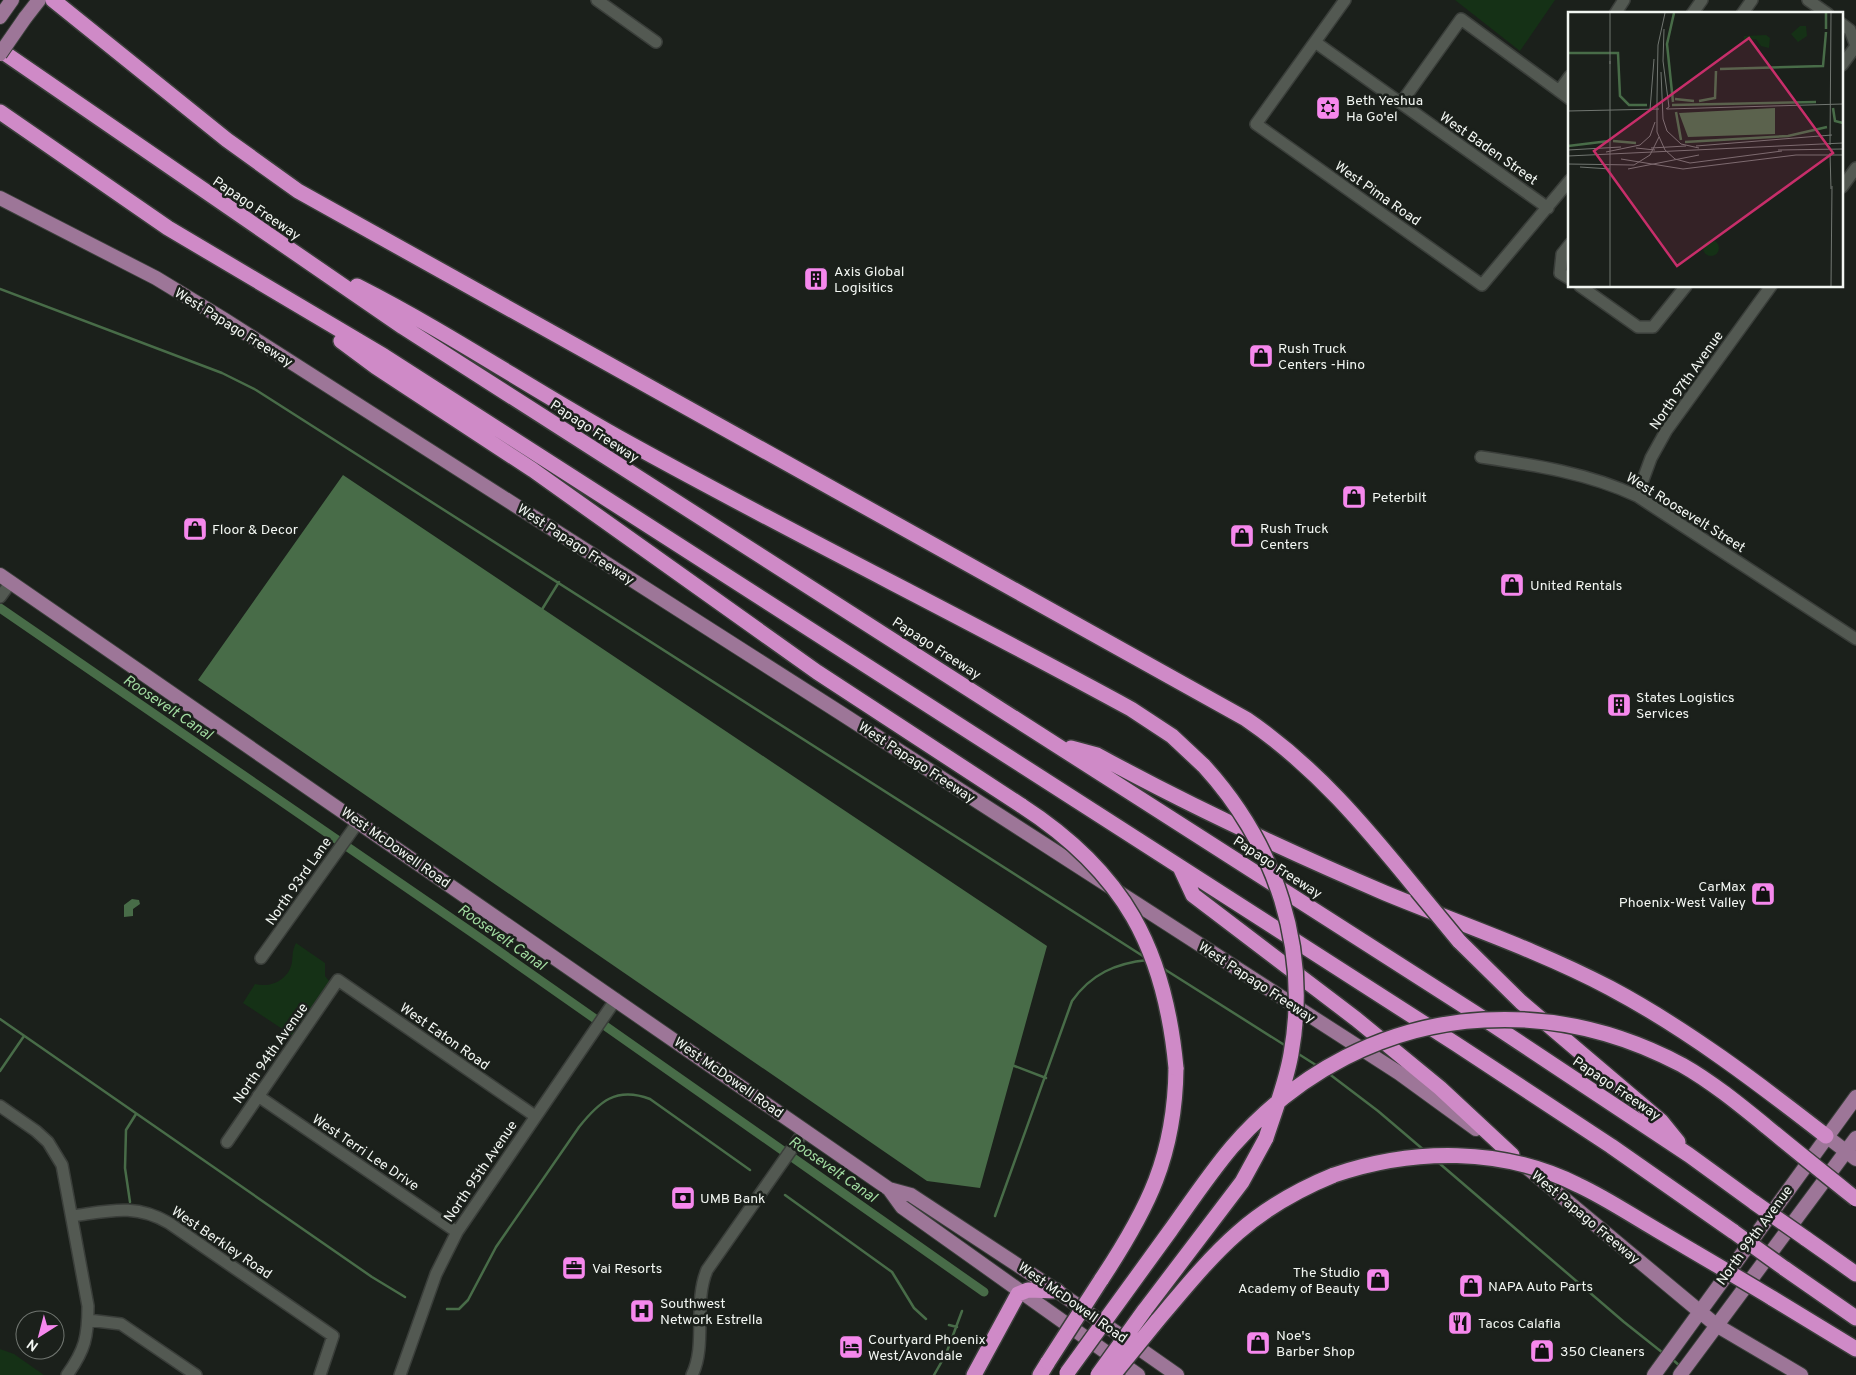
<svg xmlns="http://www.w3.org/2000/svg" width="1856" height="1375" font-family="Overpass,sans-serif">
	<style>
		.green { fill: #153116 }
		.water { fill: #486c48 }
		.lines { fill: none; stroke-linecap: round; stroke-linejoin: round }
		.stream { stroke: #486c48; stroke-width: 2.5 }
		.canal { stroke: #486c48; stroke-width: 9 }
		.minor-casing { stroke: #3a3e3a; stroke-width: 14 }
		.major-casing { stroke: #3a3e3a; stroke-width: 16 }
		.highway-casing { stroke: #3a3e3a; stroke-width: 18 }
		.minor { stroke: #535952; stroke-width: 11 }
		.major { stroke: #9d7698; stroke-width: 14 }
		.highway { stroke: #cf8ac7; stroke-width: 15 }
		.major-bridge-casing { stroke: #3a3e3a; stroke-width: 16; stroke-linecap: butt }
		.highway-bridge-casing { stroke: #3a3e3a; stroke-width: 18; stroke-linecap: butt }
		.major-bridge { stroke: #9d7698; stroke-width: 14 }
		.highway-bridge { stroke: #cf8ac7; stroke-width: 15 }
		.labels { text-anchor: middle; stroke-width: 5; stroke-linejoin: round; paint-order: stroke }
		.poi-label { font-size: 14px; fill: #f2f6f2; stroke: #1b201b; text-anchor: start }
		.street-label { font-size: 14px; fill: #f2f6f2; stroke: #1b201b }
		.water-label { font-size: 15px; font-style: italic; fill: #a1dba0; stroke: #1b201b }
		.inset-river { fill: none; stroke: #486c48; stroke-width: 2.5 }
		.inset-road { fill: none; stroke: #717671; stroke-width: 1 }
		.view { fill: #c72e6a; fill-opacity: 0.15; stroke: #c72e6a; stroke-width: 2.5 }
		.inset-edge { fill: none; stroke: #f2f6f2; stroke-width: 2.5 }
	</style>
	<rect width="100%" height="100%" fill="#1b201b"/>
	<path class="green" d="M1455,0H1555L1520,51Z
		M296,943L325,963V976L330,982L293,1036L243,1003L255,984C271,988 289,980 292,962C293,954 292,951 296,943Z
		M0,1349L14,1354L44,1375H0Z"/>
	<path class="water" d="M343,475L1047,946L980,1188L927,1181L198,680Z
		M132,899L139,900L140,904L133,909V916L124,917V905Z"/>
	<g class="lines">
		<path class="stream" d="M0,289L222,373L256,390L1146,958
			M541,611L559,582
			M1161,967L1286,1046
			M0,1019L372,1277L405,1297
			M1297,1053L1319,1067
			M1012,1065L1046,1078
			M0,1071L24,1036
			M1328,1073L1378,1111L1425,1151
			M1439,1163L1624,1322L1663,1353
			M785,1195L892,1272L914,1308L926,1319
			M130,1202L125,1168L126,1130L136,1114
			M995,1216L1072,1001C1091,974 1116,963 1148,960
			M447,1309H459L468,1300L496,1247L579,1127C599,1102 616,1086 650,1099L750,1170
			M949,1325L957,1327
			M1672,1359L1681,1367
			M934,1375L946,1354L962,1311"/>
		<path class="canal" d="M0,608L480,938L984,1292"/>
		<defs>
			<path id="minor" d="M597,0L656,42
				M1345,0L1256,124L1482,285L1570,180
				M1808,0L1828,14
				M1615,14L1624,0
				M1692,14L1702,0
				M1742,14L1752,0
				M1842,24L1850,30L1856,46L1842,65
				M1315,42L1548,208
				M1559,91L1570,76
				M1401,103L1461,19L1570,99
				M1842,187L1856,168
				M1570,244L1562,254L1560,273L1570,279
				M1580,286L1638,327H1653L1686,286
				M1481,457C1534,465 1588,473 1637,496L1856,639
				M1637,496L1651,458L1666,431L1771,286
				M0,597L11,582
				M261,958L359,821
				M258,1096L457,1232
				M0,1106L36,1131L48,1142L62,1165L88,1306C88,1337 85,1350 67,1375
				M227,1142L338,980L535,1116
				M72,1216C109,1211 135,1203 169,1223L333,1336L320,1375
				M88,1320L121,1324L196,1375
				M400,1375L436,1274L457,1232L616,999
				M692,1375C707,1345 693,1303 707,1270L805,1130"/>
			<path id="major" d="M0,17L12,0
				M25,18L39,0
				M0,198L156,278L225,320L839,712L1399,1073L1476,1129
				M0,575L889,1189L911,1195L1057,1291L1177,1375
				M1826,1136L1856,1159
				M1525,1166L1716,1325L1801,1375
				M889,1189L902,1207L1138,1375
				M1654,1375L1856,1097
				M1680,1375L1856,1138"/>
			<path id="highway" d="M53,0L227,140L298,191L1246,719C1315,766 1365,826 1417,890
				M0,50L403,327L1475,1013L1689,1155L1755,1203
				M0,112L168,228L384,356L1456,1044L1611,1146L1734,1232
				M357,286C446,331 530,388 618,437C787,531 961,616 1131,709L1172,736L1204,766
				M341,341L376,367L533,470L817,672L1022,806
				M1071,748L1097,755C1190,806 1287,851 1385,893C1460,924 1538,950 1610,988C1687,1029 1758,1083 1826,1136
				M1180,867L1193,895L1356,1019L1440,1088L1512,1155
				M1459,941L1521,1002L1661,1121L1678,1142
				M1805,1238L1856,1274
				M1784,1268L1856,1318
				M1101,1280C1148,1209 1175,1156 1176,1068
				M1772,1298L1856,1349
				M1144,1311L1242,1182L1266,1138
				M1157,1321C1215,1252 1248,1210 1334,1175
				M974,1375L1018,1294L1028,1290L1057,1291
				M1040,1375L1048,1362"/>
		</defs>
		<use href="#minor" class="minor-casing"/>
		<use href="#major" class="major-casing"/>
		<use href="#highway" class="highway-casing"/>
		<use href="#minor" class="minor"/>
		<use href="#major" class="major"/>
		<use href="#highway" class="highway"/>
		<defs>
			<path id="major-bridge" d="M0,54L25,18"/>
			<path id="highway-bridge" d="M1204,766C1276,845 1310,948 1291,1054C1286,1083 1275,1110 1266,1138
				M1022,806C1124,872 1165,949 1176,1068
				M1417,890L1459,941
				M1334,1175C1413,1148 1502,1147 1578,1185C1606,1198 1631,1215 1657,1230C1696,1253 1734,1275 1772,1298
				M1755,1203L1805,1238
				M1734,1232L1784,1268
				M1048,1362L1101,1280
				M1067,1373C1101,1326 1136,1278 1170,1231C1190,1203 1210,1173 1232,1147C1297,1072 1386,1025 1484,1020C1555,1016 1620,1032 1682,1065C1712,1082 1740,1105 1767,1127C1796,1151 1826,1175 1856,1199
				M1098,1375L1144,1311
				M1113,1375L1157,1321"/>
		</defs>
		<use href="#major-bridge" class="major-bridge-casing"/>
		<use href="#highway-bridge" class="highway-bridge-casing"/>
		<use href="#major-bridge" class="major-bridge"/>
		<use href="#highway-bridge" class="highway-bridge"/>
	</g>
	<defs>
		<symbol id="synagogue-square" viewBox="-11 -11 22 22"><rect x="-9" y="-9" width="18" height="18" rx="4" fill="#f688ed" stroke="#1b201b"/><path d="M0-6.5L5.6 3.2H-5.6ZM0 6.5L5.6-3.2H-5.6Z" fill="#111"/></symbol>
		<symbol id="building-square" viewBox="-11 -11 22 22"><rect x="-9" y="-9" width="18" height="18" rx="4" fill="#f688ed" stroke="#1b201b"/><path d="M-4-6H4V6H1V3H-1V6H-4ZM-2.5-4.3h1.7v1.8h-1.7ZM.8-4.3h1.7v1.8H.8ZM-2.5-1h1.7V.8h-1.7ZM.8-1h1.7V.8H.8Z" fill="#111"/></symbol>
		<symbol id="shop-square" viewBox="-11 -11 22 22"><rect x="-9" y="-9" width="18" height="18" rx="4" fill="#f688ed" stroke="#1b201b"/><path d="M-5-2.5h2.3a2.7 3.5 0 0 1 5.4 0H5L5.5 6h-11ZM-1.5-2.5h3a1.5 2.3 0 0 0-3 0Z" fill="#111"/></symbol>
		<symbol id="bank-square" viewBox="-11 -11 22 22"><rect x="-9" y="-9" width="18" height="18" rx="4" fill="#f688ed" stroke="#1b201b"/><path d="M-6-4H6V4H-6ZM0-2.3a2.3 2.3 0 1 0 0 4.6a2.3 2.3 0 1 0 0-4.6Z" fill="#111"/></symbol>
		<symbol id="office-square" viewBox="-11 -11 22 22"><rect x="-9" y="-9" width="18" height="18" rx="4" fill="#f688ed" stroke="#1b201b"/><path d="M-6-3h4V-5.5h4V-3h4V5H-6ZM-1-4.5V-3h2v-1.5ZM-6 0V1H6V0Z" fill="#111"/></symbol>
		<symbol id="hospital-square" viewBox="-11 -11 22 22"><rect x="-9" y="-9" width="18" height="18" rx="4" fill="#f688ed" stroke="#1b201b"/><path d="M-5-5h3v3.5h4V-5h3V5h-3V1.5h-4V5h-3Z" fill="#111"/></symbol>
		<symbol id="restaurant-square" viewBox="-11 -11 22 22"><rect x="-9" y="-9" width="18" height="18" rx="4" fill="#f688ed" stroke="#1b201b"/><path d="M-5-6h1v4h1v-4h1v4h1v-4h1v5L-1.5 .5V6h-2V.5L-5-1ZM5-6V6H3V1.5H1.5Q1.5-4 5-6Z" fill="#111"/></symbol>
		<symbol id="hotel-square" viewBox="-11 -11 22 22"><rect x="-9" y="-9" width="18" height="18" rx="4" fill="#f688ed" stroke="#1b201b"/><path d="M-6-4.5h1.5V1H6V5H4.5V3h-9V5H-6ZM-4 0a1.8 1.8 0 1 1 3.6 0ZM.5 0V-2.5h3Q6-2.5 6 0Z" fill="#111"/></symbol>
	</defs>
	<g fill-rule="evenodd">
		<use href="#synagogue-square" x="1314" y="94" width="28" height="28"/>
		<use href="#building-square" x="802" y="265" width="28" height="28"/>
		<use href="#shop-square" x="1247" y="342" width="28" height="28"/>
		<use href="#shop-square" x="1340" y="483" width="28" height="28"/>
		<use href="#shop-square" x="181" y="515" width="28" height="28"/>
		<use href="#shop-square" x="1228" y="522" width="28" height="28"/>
		<use href="#shop-square" x="1498" y="571" width="28" height="28"/>
		<use href="#building-square" x="1605" y="691" width="28" height="28"/>
		<use href="#shop-square" x="1749" y="880" width="28" height="28"/>
		<use href="#bank-square" x="669" y="1184" width="28" height="28"/>
		<use href="#office-square" x="560" y="1254" width="28" height="28"/>
		<use href="#shop-square" x="1364" y="1266" width="28" height="28"/>
		<use href="#shop-square" x="1457" y="1272" width="28" height="28"/>
		<use href="#hospital-square" x="628" y="1297" width="28" height="28"/>
		<use href="#restaurant-square" x="1446" y="1309" width="28" height="28"/>
		<use href="#shop-square" x="1244" y="1329" width="28" height="28"/>
		<use href="#hotel-square" x="837" y="1333" width="28" height="28"/>
		<use href="#shop-square" x="1528" y="1337" width="28" height="28"/>
	</g>
	<g class="labels">
		<g class="poi-label">
			<text x="1346" y="105">Beth Yeshua<tspan x="1346" dy="16">Ha Go'el</tspan></text>
			<text x="834" y="276">Axis Global<tspan x="834" dy="16">Logisitics</tspan></text>
			<text x="1278" y="353">Rush Truck<tspan x="1278" dy="16">Centers -Hino</tspan></text>
			<text x="1372" y="502">Peterbilt</text>
			<text x="1260" y="533">Rush Truck<tspan x="1260" dy="16">Centers</tspan></text>
			<text x="212" y="534">Floor &amp; Decor</text>
			<text x="1530" y="590">United Rentals</text>
			<text x="1636" y="702">States Logistics<tspan x="1636" dy="16">Services</tspan></text>
			<text x="1746" y="891" text-anchor="end">CarMax<tspan x="1746" dy="16">Phoenix-West Valley</tspan></text>
			<text x="700" y="1203">UMB Bank</text>
			<text x="592" y="1273">Vai Resorts</text>
			<text x="1360" y="1277" text-anchor="end">The Studio<tspan x="1360" dy="16">Academy of Beauty</tspan></text>
			<text x="1488" y="1291">NAPA Auto Parts</text>
			<text x="660" y="1308">Southwest<tspan x="660" dy="16">Network Estrella</tspan></text>
			<text x="1478" y="1328">Tacos Calafia</text>
			<text x="1276" y="1340">Noe's<tspan x="1276" dy="16">Barber Shop</tspan></text>
			<text x="868" y="1344">Courtyard Phoenix<tspan x="868" dy="16">West/Avondale</tspan></text>
			<text x="1560" y="1356">350 Cleaners</text>
		</g>
		<g class="street-label">
			<text transform="translate(1489 148) rotate(35)" y="5">West Baden Street</text>
			<text transform="translate(1378 193) rotate(35)" y="5">West Pima Road</text>
			<text transform="translate(257 208) rotate(34)" y="5">Papago Freeway</text>
			<text transform="translate(234 327) rotate(32)" y="5">West Papago Freeway</text>
			<text transform="translate(1686 380) rotate(-55)" y="5">North 97th Avenue</text>
			<text transform="translate(595 431) rotate(33)" y="5">Papago Freeway</text>
			<text transform="translate(1686 512) rotate(32)" y="5">West Roosevelt Street</text>
			<text transform="translate(576 544) rotate(33)" y="5">West Papago Freeway</text>
			<text transform="translate(937 648) rotate(33)" y="5">Papago Freeway</text>
			<text transform="translate(917 762) rotate(33)" y="5">West Papago Freeway</text>
			<text transform="translate(396 847) rotate(35)" y="5">West McDowell Road</text>
			<text transform="translate(1278 867) rotate(33)" y="5">Papago Freeway</text>
			<text transform="translate(298 881) rotate(-55)" y="5">North 93rd Lane</text>
			<text transform="translate(1257 982) rotate(33)" y="5">West Papago Freeway</text>
			<text transform="translate(445 1036) rotate(35)" y="5">West Eaton Road</text>
			<text transform="translate(270 1053) rotate(-55)" y="5">North 94th Avenue</text>
			<text transform="translate(729 1077) rotate(35)" y="5">West McDowell Road</text>
			<text transform="translate(1617 1088) rotate(34)" y="5">Papago Freeway</text>
			<text transform="translate(366 1152) rotate(34)" y="5">West Terri Lee Drive</text>
			<text transform="translate(480 1171) rotate(-56)" y="5">North 95th Avenue</text>
			<text transform="translate(1586 1217) rotate(40)" y="5">West Papago Freeway</text>
			<text transform="translate(1754 1235) rotate(-54)" y="5">North 99th Avenue</text>
			<text transform="translate(222 1242) rotate(34)" y="5">West Berkley Road</text>
			<text transform="translate(1073 1302) rotate(35)" y="5">West McDowell Road</text>
		</g>
		<g class="water-label">
			<text transform="translate(168 707) rotate(34)" y="5">Roosevelt Canal</text>
			<text transform="translate(502 937) rotate(35)" y="5">Roosevelt Canal</text>
			<text transform="translate(833 1169) rotate(35)" y="5">Roosevelt Canal</text>
		</g>
	</g>
	<g transform="translate(1568 12)">
		<rect width="275" height="275" fill="#1b201b"/>
		<path d="M232,14H238L239,24L230,30L223,22ZM198,23L202,26L201,36L193,34L188,27L176,29V24ZM135 236a8 8 0 1 1 16 0a8 8 0 1 1-16 0Z" fill="#153116"/>
		<path d="M207,96V122L120,125L111,101Z" fill="#486c48"/>
		<path class="inset-river" d="M258,17V1M0,41H50L52,84L61,93H79M152,57L255,54L258,20M107,87L126,89M131,89L147,86L148,59M105,90L99,32L106,1M104,93L248,90M265,96L267,109L275,111M108,100L113,128M45,129L68,131M117,130L220,124L259,115M0,134L41,129"/>
		<path class="inset-road" d="M42,1V52M97,1L90,33L89,86V120L97,138L107,147L122,151L214,139M96,17L95,49L101,95L98,97M42,49V274M93,60L95,107L99,119L113,132L131,136M99,97L275,92M82,98L86,47M0,99L91,97M262,133L263,1M128,134L264,123M68,136L87,138M83,136L118,134M0,138L53,135M210,138L275,137M38,140L72,133L82,124L87,110M262,141L263,177M0,144L275,131M53,147L115,157L228,143H275M0,152L66,153L82,143L91,125M12,155L42,157M60,157L131,143M263,274L264,174"/>
		<path class="view" d="M181,26L265,141L109,254L26,139Z"/>
		<rect width="275" height="275" class="inset-edge"/>
	</g>
	<g transform="translate(40 1335) rotate(216)"><circle r="24" fill="#1b201b" stroke="#717671"/>
	<path d="M0-4L9 19L0 12L-9 19Z" fill="#f688ed"/>
	<text y="-8" font-size="14" font-weight="bold" text-anchor="middle" fill="#f2f6f2">N</text>
	</g>
</svg>
